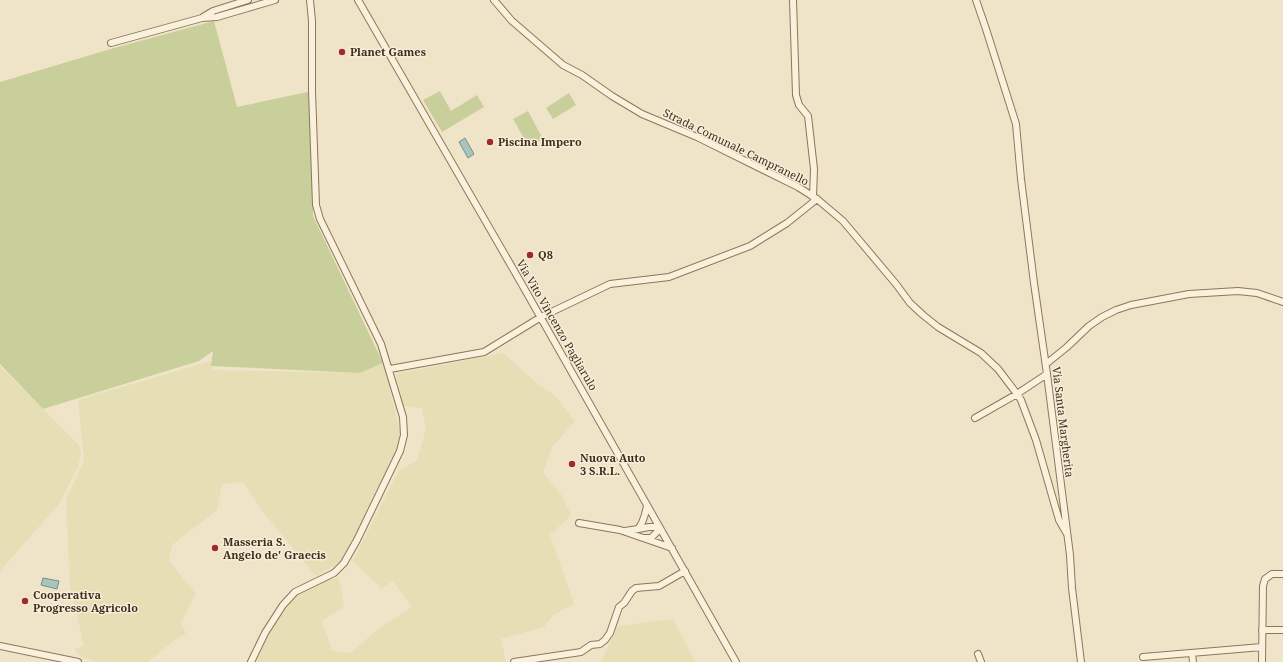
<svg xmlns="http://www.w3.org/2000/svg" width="1283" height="662" font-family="'Noto Serif',serif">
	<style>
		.farmland { fill: #e6deb5 }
		.green { fill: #c9cf9b }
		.water { fill: #a9c4bc; stroke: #6f938a }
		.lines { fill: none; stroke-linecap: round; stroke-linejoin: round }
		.minor-casing { stroke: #8d765c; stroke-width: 8 }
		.minor { stroke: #faf1dc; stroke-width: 6 }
		.poi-dot { fill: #9e2a2b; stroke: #f7eed8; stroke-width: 1.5 }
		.labels { text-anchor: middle; stroke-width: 3; stroke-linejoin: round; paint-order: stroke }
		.poi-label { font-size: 11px; font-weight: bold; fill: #3d2e20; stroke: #f7eed8; text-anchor: start }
		.street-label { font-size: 11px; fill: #3d2e20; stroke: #f7eed8 }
	</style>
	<rect width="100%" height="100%" fill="#f0e4c8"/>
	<path class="farmland" d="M503,353L539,385L554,395L575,421L552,447L543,472L563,497L571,515L550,535L574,604L553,615L544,627L501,639L506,662H256L266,639L300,589L319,582L339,578L344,607L322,621L332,651L351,653L378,629L412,607L393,581L382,589L353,561L399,470L417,461L426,429L422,408L403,406L396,374Z
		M211,361L212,370L360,373L383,363L402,439L370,503L345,559L316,576L263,512L243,482L222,484L217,510L172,545L169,561L196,594L181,622L186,633L172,642L148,662H98L81,657L74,649L84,646L70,585L66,500L84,460L78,400Z
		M0,366L79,445L81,453L78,467L59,504L0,571Z
		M673,619L695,662H601L618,626Z"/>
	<path class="green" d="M214,21L237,107L312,91L313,216L383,363L360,373L211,366L213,351L199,361L43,409L0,364V82L114,48Z
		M440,91L451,111L477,95L484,107L442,132L423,100Z
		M569,93L576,105L553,119L546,108Z
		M528,111L543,139L529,147L513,119Z"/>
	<path class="water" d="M465,138L474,154L468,158L459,142Z
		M43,578L59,581L57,589L41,585Z"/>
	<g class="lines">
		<defs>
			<path id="minor" d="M358,0L520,281L736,662
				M494,0L512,21L563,65L582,75L612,96L642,114L697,137L798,187L817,199L843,221L896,284L910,303L923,315L938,327L981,353L998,369L1017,394L1021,400L1036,440L1059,520L1067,534
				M793,0L796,95L799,105L808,116L814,169L813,197
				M976,0L986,29L1016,124L1021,179L1034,283L1047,374L1070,555L1072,588L1081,662
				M203,17L213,11L248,0
				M111,43L202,18L217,17L275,0
				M1046,364L1067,347L1089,326L1102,317L1116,310L1131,305L1189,294L1238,291L1257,293L1283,302
				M390,369L484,352L541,317L610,284L669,277L750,246L787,223L817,199
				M975,418L1017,394L1047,374
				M579,523L620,530L672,548
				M638,529L649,527H659
				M625,531L638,529C644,522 645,514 647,506
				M644,538H651L660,529
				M1262,630H1283
				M0,646L78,662
				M1192,653L1193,662
				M978,654L981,662
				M1143,657L1262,647
				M251,662L265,633L283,605L295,592L334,573L344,563L357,540L400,451L404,435L403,417L381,344L320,219L316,205L312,91V21L310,0
				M514,662L581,652L591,645L600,644L605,640L610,633L619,607L624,603L632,591L636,588L659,586L685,571
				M1262,662L1263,586L1265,579L1272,574H1283"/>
		</defs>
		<use href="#minor" class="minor-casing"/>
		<use href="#minor" class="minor"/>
	</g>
	<g class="poi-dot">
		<circle cx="342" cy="52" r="4"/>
		<circle cx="490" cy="142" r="4"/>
		<circle cx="530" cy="255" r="4"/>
		<circle cx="572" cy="464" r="4"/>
		<circle cx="215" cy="548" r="4"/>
		<circle cx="25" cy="601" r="4"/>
	</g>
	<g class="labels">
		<g class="poi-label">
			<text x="350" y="56">Planet Games</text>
			<text x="498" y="146">Piscina Impero</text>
			<text x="538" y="259">Q8</text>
			<text x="580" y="462">Nuova Auto<tspan x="580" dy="13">3 S.R.L.</tspan></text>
			<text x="223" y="546">Masseria S.<tspan x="223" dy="13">Angelo de' Graecis</tspan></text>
			<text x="33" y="599">Cooperativa<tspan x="33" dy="13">Progresso Agricolo</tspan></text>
		</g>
		<g class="street-label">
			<text transform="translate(736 147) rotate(26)" y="4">Strada Comunale Campranello</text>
			<text transform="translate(557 325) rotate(60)" y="4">Via Vito Vincenzo Pagliarulo</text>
			<text transform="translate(1063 422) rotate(83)" y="4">Via Santa Margherita</text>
		</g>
	</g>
</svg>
